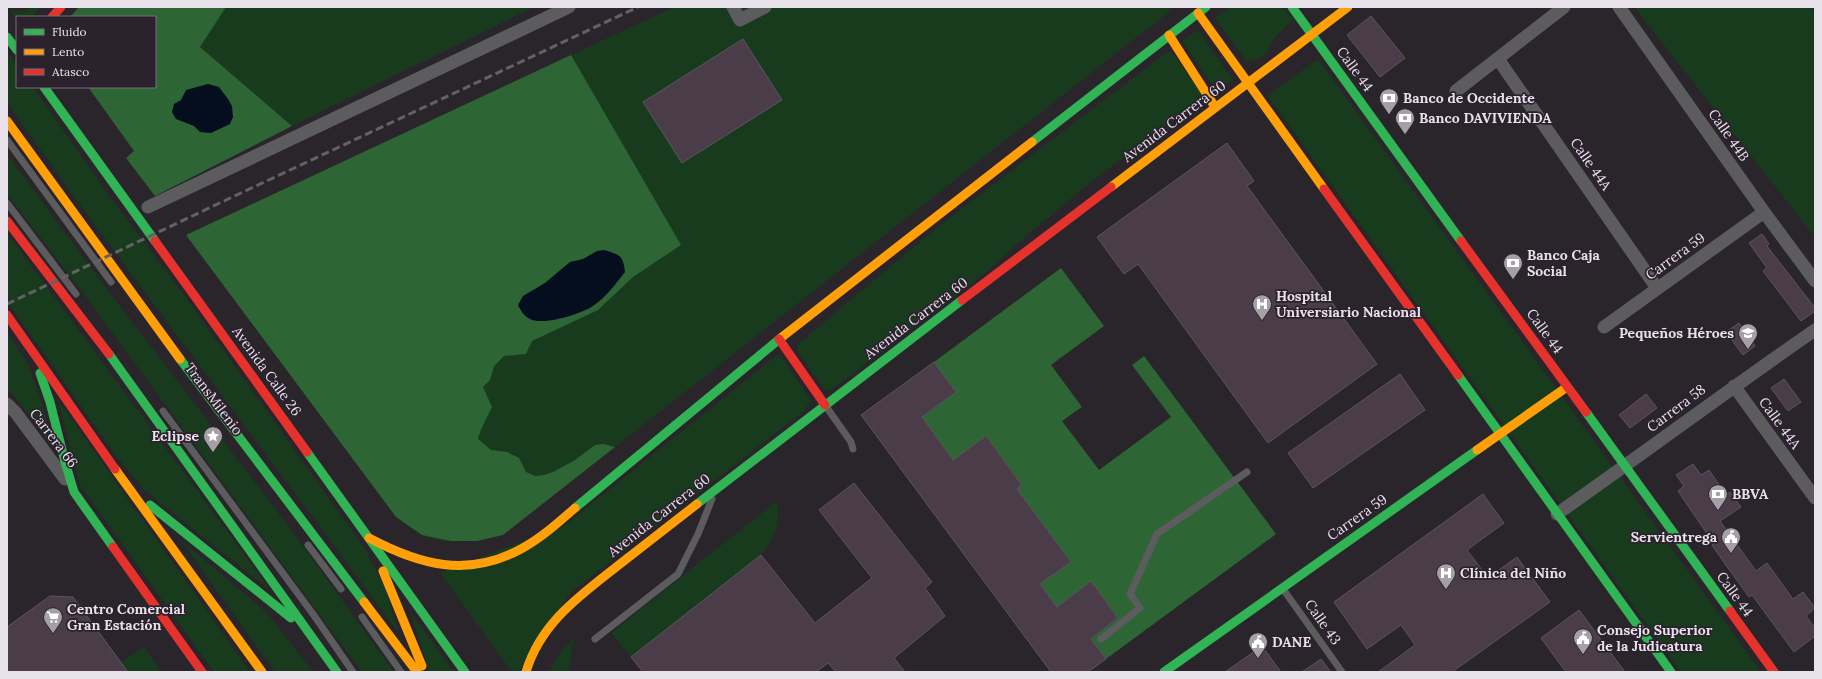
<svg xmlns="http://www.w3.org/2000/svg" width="1822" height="679" font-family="Lora,serif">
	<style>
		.green { fill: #183b1d }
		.forest { fill: #2d6535 }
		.water { fill: #040e1e }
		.building { fill: #4a3d49; stroke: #5b565b }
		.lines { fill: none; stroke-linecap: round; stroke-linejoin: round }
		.lane { stroke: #5c5c5f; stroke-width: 7 }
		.street { stroke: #5c5c5f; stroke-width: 13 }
		.fast { stroke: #30b455; stroke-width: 9 }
		.slow { stroke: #ff9f0a; stroke-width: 9 }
		.jam { stroke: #e5322d; stroke-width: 9 }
		.rail { stroke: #626164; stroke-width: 3; stroke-dasharray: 8 4; stroke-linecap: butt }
		.labels { text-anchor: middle; stroke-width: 3.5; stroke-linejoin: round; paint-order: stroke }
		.street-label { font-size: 14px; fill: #e7e1e9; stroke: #2c222e }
		.poi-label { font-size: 14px; font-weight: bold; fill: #e7e1e9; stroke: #2c222e; text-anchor: start }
	</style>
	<rect width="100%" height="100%" fill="#2a252b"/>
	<path class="green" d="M33,7H41L31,17H17V20L10,12L21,11Z
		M226,7H534L292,126L200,47Z
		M674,7H1175L503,535C477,541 448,546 422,535C413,531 404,523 396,517L186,235Z
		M1229,7H1281L1294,19L1272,41L1267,53L1261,58L1247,62L1215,18Z
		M1634,7H1809L1815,11V237Z
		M1198,30L1233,80L1217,91L1182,41Z
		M1170,50L1204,96L1087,185L1032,231L979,278L831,390L824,389L797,350L798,344L939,226Z
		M7,51L17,65V87H33L105,190L187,299L365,549L386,590L399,633L89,217L7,103Z
		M1318,59L1761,672H1681L1268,96Z
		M7,154L103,284L286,523L394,672H362L84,294L7,194Z
		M7,233L271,591L144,490L114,453L7,301Z
		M7,332L27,362L42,403L54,449L15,397L7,389Z
		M777,355L781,356L811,400L804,411L571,592L519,672H512L440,573L565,525Z
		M58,400L250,672H214L80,485Z
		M777,501C780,526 776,536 761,555L631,657L611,633Z
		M180,539L268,614L313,672H275Z
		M410,611L454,672H431L429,670Z
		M574,638L568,672H549L561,652Z
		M144,647L161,672H128L121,662Z"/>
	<path class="forest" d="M79,7H226L200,47L292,126L155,196L126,158L134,151L88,87H155V17H70Z
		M571,55L681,245L633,277L598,310L532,341L526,354L504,356L494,366L490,380L483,387L492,407C487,418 481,427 478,439L491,450L507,452L519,458L526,472L535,476L544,475L553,472L575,460L595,445L603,444L615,447L503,535L477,541H451L422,535L396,517L186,235Z
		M1061,268L1104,326L1051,365L1082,407L1062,421L1099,470L1171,417L1132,365L1144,356L1276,534L1106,659L1091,639L1118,618L1091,581L1057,607L1040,584L1071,562L1029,505L1003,524L991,508L1022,485L986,436L953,460L922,417L956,392L934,362Z"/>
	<path class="water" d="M208,84L219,87L228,99L232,106L233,117L230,124L211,133L200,132L194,126L176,119L172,112L174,104L181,100L186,90Z
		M604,250C620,255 623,255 625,272C615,285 606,297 593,306C581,314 543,326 530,319C524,316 521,311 518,305L523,296L545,283L570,262L583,259L597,251Z"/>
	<path class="building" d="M1371,16L1405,58L1380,77L1347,35Z
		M743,39L782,100L682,163L643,102Z
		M1227,143L1254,181L1247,186L1377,364L1268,443L1138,264L1124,274L1097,237Z
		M1762,234L1769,244L1767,246L1815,308V311L1801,321L1763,271L1767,268L1749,243Z
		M1739,323L1755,346L1743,355L1726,332Z
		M934,362L956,392L922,417L953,460L986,436L1022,485L1017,489L1071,562L1040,584L1057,607L1091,581L1118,618L1091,639L1106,659L1088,672H1051L861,415Z
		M1400,374L1425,410L1313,488L1288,453Z
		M1784,379L1801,402L1788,411L1771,388Z
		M1646,394L1657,408L1630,428L1619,415Z
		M1693,464L1701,475L1709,470L1726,495L1730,492L1741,507L1720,521L1756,571L1767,563L1793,599L1803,592L1815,608L1806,616L1815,628V636L1794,652L1752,595L1749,597L1723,561L1712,545L1714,544L1678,491L1684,486L1676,475Z
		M854,483L932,582L925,588L945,616L894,658L905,672H836L828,663L816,672H643L631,657L761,555L815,623L872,578L819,510Z
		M1483,494L1504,523L1467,550L1488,578L1517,557L1550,602L1452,672H1378L1415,645L1401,625L1367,649L1334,602Z
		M50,596L73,597L128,672H7V627Z
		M1579,610L1625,672H1566L1541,638Z
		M1262,646L1281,672H1225Z
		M1321,659L1331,672H1302Z"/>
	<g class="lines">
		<path class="lane" d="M7,140L111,282
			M7,203L76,294
			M825,405L851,442L853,449
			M163,411L313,614L353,672
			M308,545L341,589
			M1283,589L1342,672
			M362,617L401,672
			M595,639L678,574L698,534L712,499
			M1101,639L1140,608L1130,594L1157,534L1247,472"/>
		<path class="street" d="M733,7L740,20L765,7
			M1619,7L1764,212L1815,281
			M1498,59L1657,288
			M1456,91L1564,7
			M148,207L569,7
			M1604,327L1764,212
			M1734,386L1815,498
			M7,404L16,413L65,479
			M1557,514C1644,453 1728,390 1815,330"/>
		<path class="fast" d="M1292,7L1461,241
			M7,37L17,50
			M44,87L155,241
			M1032,142L1206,7
			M109,354L337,672
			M180,359L364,602
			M40,373L50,402L65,462L74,492L113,547
			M1458,375L1671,672
			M1586,412L1730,611
			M307,452L465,672
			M697,504L962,300
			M150,505L291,618
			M575,508L782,337
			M1164,672L1477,450"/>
		<path class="slow" d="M1198,13L1324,189
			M1169,35L1215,107
			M7,121L180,359
			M1111,187L1348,7
			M782,337L1032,142
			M1477,450L1567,387
			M115,469L262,672
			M369,538C420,565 467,578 521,549C541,538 558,523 575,508
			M383,571L422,666
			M364,602L417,672
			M526,672C541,622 581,595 620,564C646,544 671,524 697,504"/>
		<path class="jam" d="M52,17L61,7
			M1324,189L1458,375
			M7,221L109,354
			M155,241L307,452
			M1461,241L1586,412
			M962,300L1111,187
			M7,315L115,469
			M779,339L825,405
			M113,547L202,672
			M1730,611L1774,672"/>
		<path class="rail" d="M7,304L226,200L638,7"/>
	</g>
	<defs>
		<symbol id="bank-pin" viewBox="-11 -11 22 30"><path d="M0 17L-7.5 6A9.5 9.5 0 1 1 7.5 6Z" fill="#a59fa6" stroke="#2c222e"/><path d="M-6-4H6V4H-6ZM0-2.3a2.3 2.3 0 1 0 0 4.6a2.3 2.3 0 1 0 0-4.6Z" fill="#fff"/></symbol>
		<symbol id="hospital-pin" viewBox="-11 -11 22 30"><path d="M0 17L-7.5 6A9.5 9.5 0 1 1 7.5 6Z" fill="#a59fa6" stroke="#2c222e"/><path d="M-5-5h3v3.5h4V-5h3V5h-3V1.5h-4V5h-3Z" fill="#fff"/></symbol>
		<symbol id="school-pin" viewBox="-11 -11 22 30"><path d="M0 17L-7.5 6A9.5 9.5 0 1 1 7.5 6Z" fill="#a59fa6" stroke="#2c222e"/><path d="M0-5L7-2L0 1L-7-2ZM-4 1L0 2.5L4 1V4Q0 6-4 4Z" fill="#fff"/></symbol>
		<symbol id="sight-pin" viewBox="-11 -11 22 30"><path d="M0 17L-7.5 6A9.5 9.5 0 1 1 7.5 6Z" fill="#a59fa6" stroke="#2c222e"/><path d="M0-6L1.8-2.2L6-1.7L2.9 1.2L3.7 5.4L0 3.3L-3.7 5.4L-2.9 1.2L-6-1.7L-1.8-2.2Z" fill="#fff"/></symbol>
		<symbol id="civic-pin" viewBox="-11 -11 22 30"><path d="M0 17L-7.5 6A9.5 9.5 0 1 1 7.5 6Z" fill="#a59fa6" stroke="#2c222e"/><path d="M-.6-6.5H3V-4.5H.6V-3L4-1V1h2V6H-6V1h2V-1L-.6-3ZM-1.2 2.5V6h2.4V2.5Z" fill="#fff"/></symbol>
		<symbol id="supermarket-pin" viewBox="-11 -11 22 30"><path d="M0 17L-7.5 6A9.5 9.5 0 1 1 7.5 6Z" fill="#a59fa6" stroke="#2c222e"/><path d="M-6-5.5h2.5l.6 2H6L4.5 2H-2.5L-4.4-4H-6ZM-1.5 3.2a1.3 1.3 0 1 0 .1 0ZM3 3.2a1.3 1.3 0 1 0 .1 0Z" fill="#fff"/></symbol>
	</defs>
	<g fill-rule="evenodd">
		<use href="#bank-pin" x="1378" y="87" width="22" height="30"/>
		<use href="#bank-pin" x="1394" y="107" width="22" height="30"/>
		<use href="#bank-pin" x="1502" y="252" width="22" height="30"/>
		<use href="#hospital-pin" x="1251" y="293" width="22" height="30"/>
		<use href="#school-pin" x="1737" y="322" width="22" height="30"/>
		<use href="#sight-pin" x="202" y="425" width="22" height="30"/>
		<use href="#bank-pin" x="1707" y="483" width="22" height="30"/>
		<use href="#civic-pin" x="1720" y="526" width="22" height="30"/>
		<use href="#hospital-pin" x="1435" y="562" width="22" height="30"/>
		<use href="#supermarket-pin" x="42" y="606" width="22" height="30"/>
		<use href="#civic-pin" x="1572" y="627" width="22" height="30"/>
		<use href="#civic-pin" x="1247" y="631" width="22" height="30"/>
	</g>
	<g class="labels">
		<g class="street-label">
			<text transform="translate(1355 69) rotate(54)" y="5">Calle 44</text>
			<text transform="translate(1174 121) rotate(-37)" y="5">Avenida Carrera 60</text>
			<text transform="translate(1729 135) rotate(55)" y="5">Calle 44B</text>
			<text transform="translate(1591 164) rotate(55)" y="5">Calle 44A</text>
			<text transform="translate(1675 256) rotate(-36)" y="5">Carrera 59</text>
			<text transform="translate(916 318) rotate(-37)" y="5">Avenida Carrera 60</text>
			<text transform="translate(1545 331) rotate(54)" y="5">Calle 44</text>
			<text transform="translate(267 371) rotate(54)" y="5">Avenida Calle 26</text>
			<text transform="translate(214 399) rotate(53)" y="5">TransMilenio</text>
			<text transform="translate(1676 408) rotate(-37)" y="5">Carrera 58</text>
			<text transform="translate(1780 423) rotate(54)" y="5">Calle 44A</text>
			<text transform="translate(54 438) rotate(53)" y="5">Carrera 66</text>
			<text transform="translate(659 515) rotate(-38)" y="5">Avenida Carrera 60</text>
			<text transform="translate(1357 517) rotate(-35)" y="5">Carrera 59</text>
			<text transform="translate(1735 594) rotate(54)" y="5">Calle 44</text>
			<text transform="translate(1323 622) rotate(55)" y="5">Calle 43</text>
		</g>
		<g class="poi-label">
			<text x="1403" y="103">Banco de Occidente</text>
			<text x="1419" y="123">Banco DAVIVIENDA</text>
			<text x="1527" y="260">Banco Caja<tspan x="1527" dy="16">Social</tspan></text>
			<text x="1276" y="301">Hospital<tspan x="1276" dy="16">Universiario Nacional</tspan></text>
			<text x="1734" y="338" text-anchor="end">Pequeños Héroes</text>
			<text x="199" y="441" text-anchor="end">Eclipse</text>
			<text x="1732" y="499">BBVA</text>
			<text x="1717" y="542" text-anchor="end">Servientrega</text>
			<text x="1460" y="578">Clínica del Niño</text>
			<text x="67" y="614">Centro Comercial<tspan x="67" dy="16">Gran Estación</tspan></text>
			<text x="1597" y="635">Consejo Superior<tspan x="1597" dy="16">de la Judicatura</tspan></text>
			<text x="1272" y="647">DANE</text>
		</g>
	</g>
	<rect width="1822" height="679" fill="none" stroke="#e7e1e9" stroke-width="16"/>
	<rect x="16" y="16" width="140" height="72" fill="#2c222e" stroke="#776e79"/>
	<rect x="24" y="29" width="20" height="6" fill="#30b455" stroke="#776e79"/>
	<text x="52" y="36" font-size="12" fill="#e7e1e9">Fluido</text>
	<rect x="24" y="49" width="20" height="6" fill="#ff9f0a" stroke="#776e79"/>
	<text x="52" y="56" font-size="12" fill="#e7e1e9">Lento</text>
	<rect x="24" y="69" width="20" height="6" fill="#e5322d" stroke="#776e79"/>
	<text x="52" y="76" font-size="12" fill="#e7e1e9">Atasco</text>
</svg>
